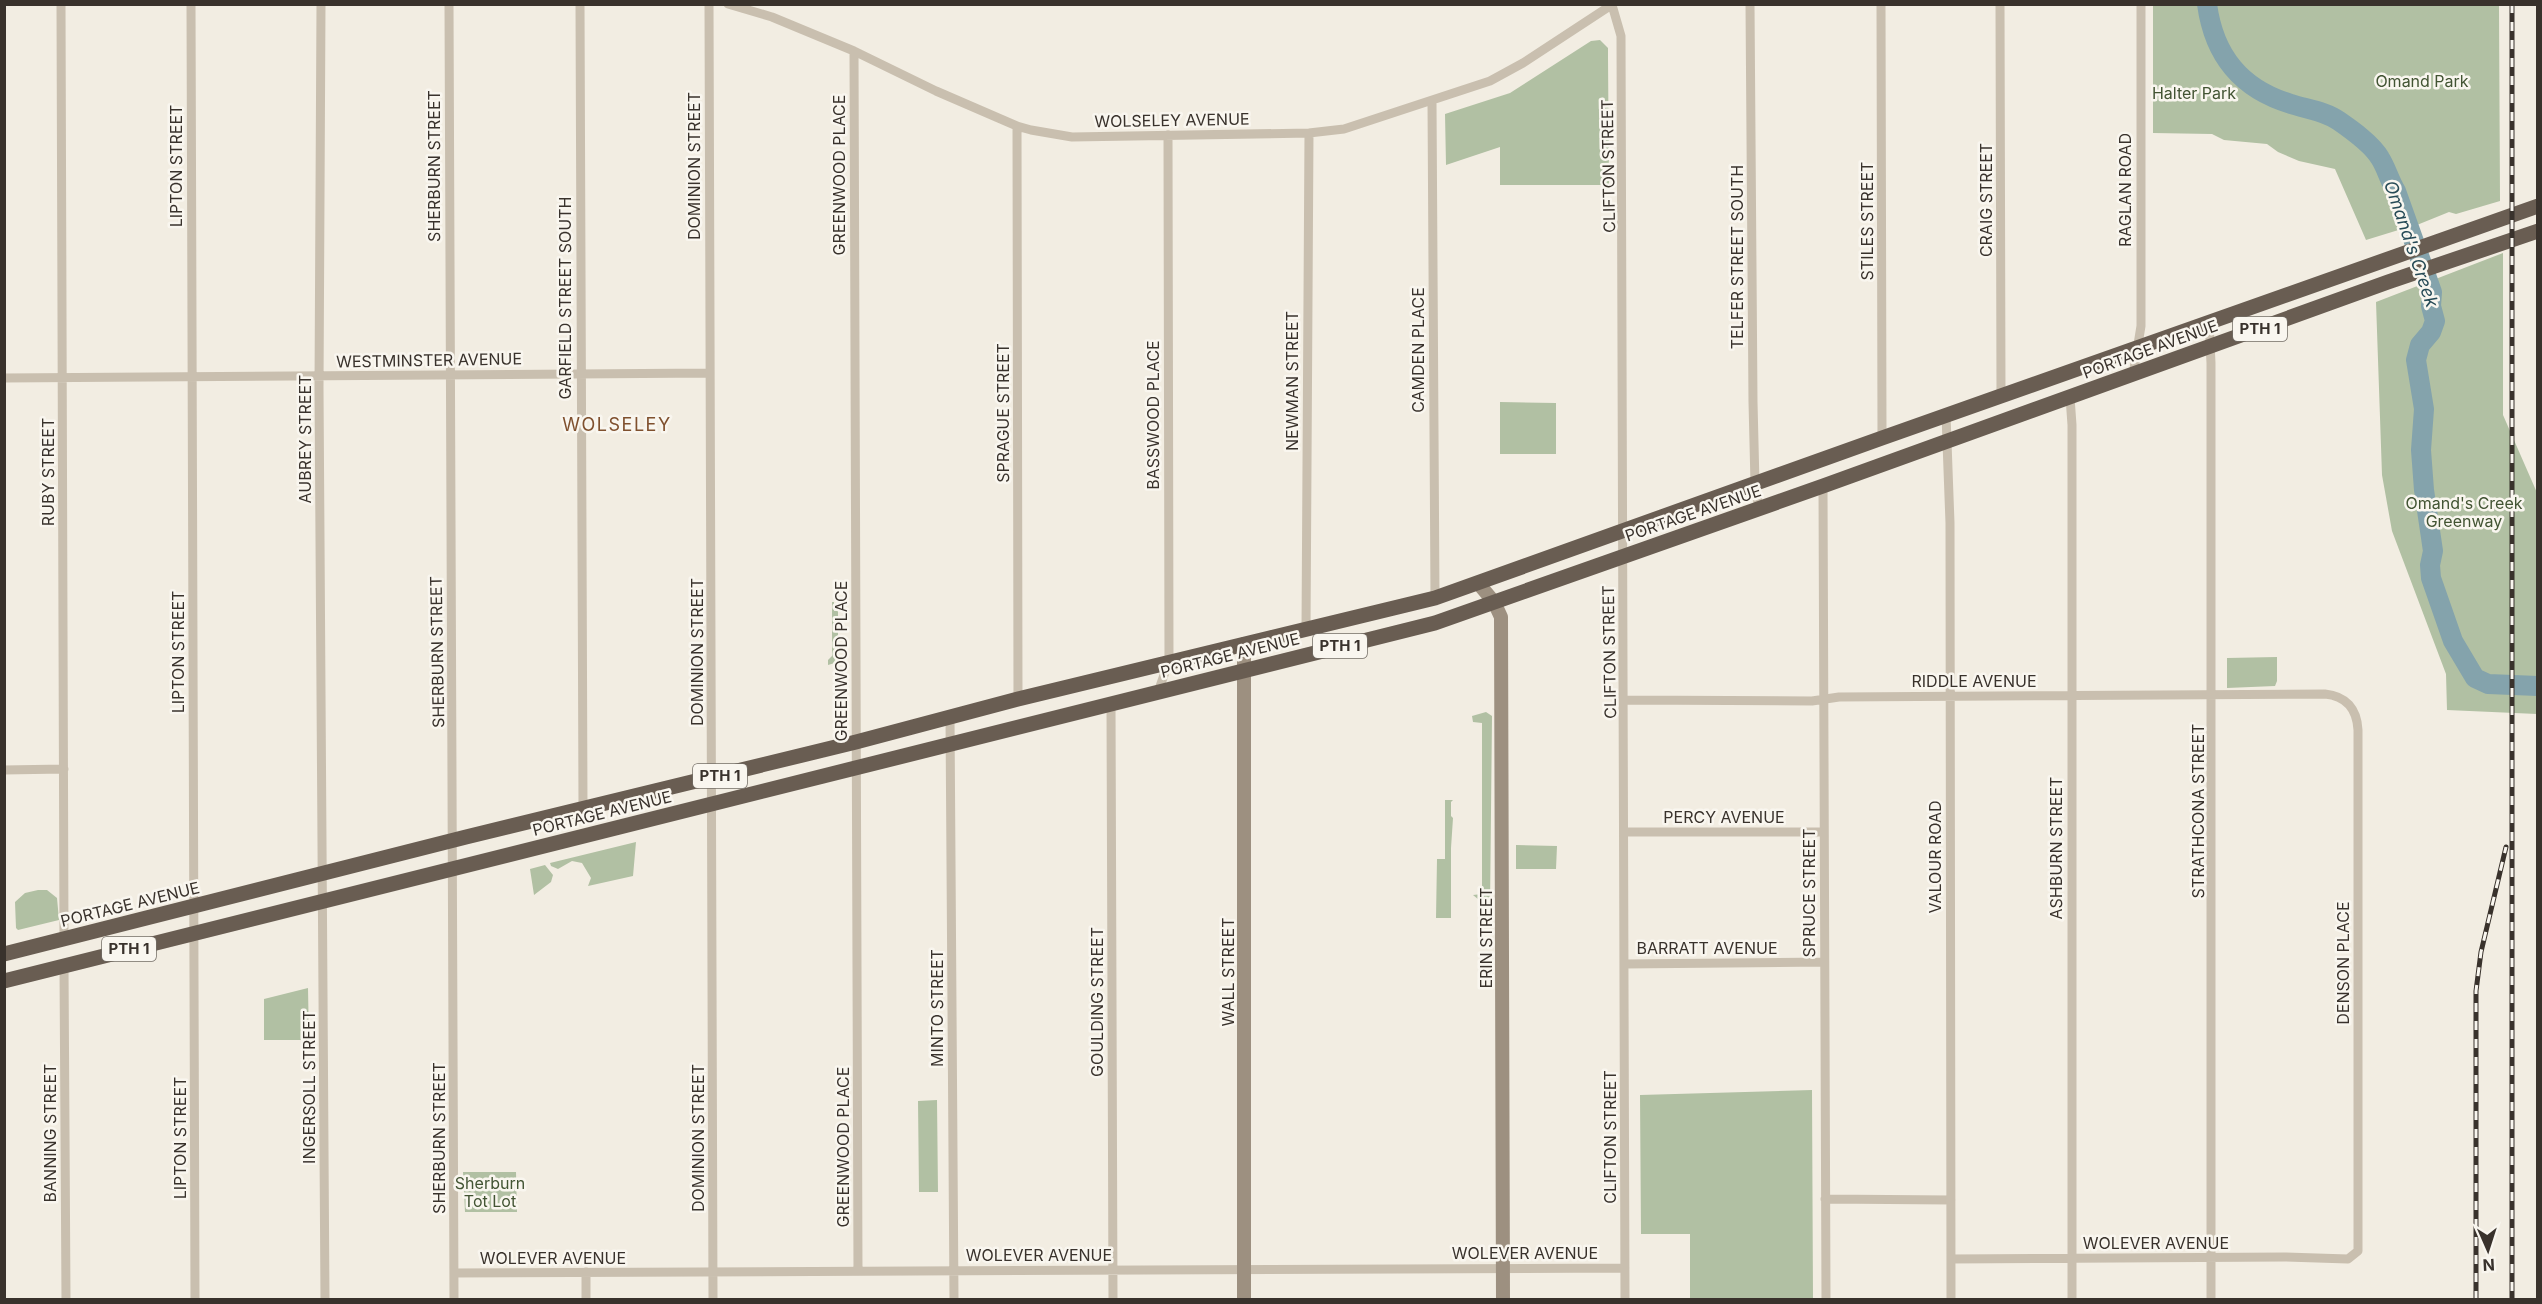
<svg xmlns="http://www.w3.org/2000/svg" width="2542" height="1304" font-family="Inter,sans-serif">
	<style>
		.green { fill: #b1c0a3 }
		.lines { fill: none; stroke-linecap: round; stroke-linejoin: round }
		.river { stroke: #84a3ac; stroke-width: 20 }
		.minor { stroke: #c9bfaf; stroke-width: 9 }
		.secondary { stroke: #9d9080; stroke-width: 14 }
		.trunk { stroke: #695d52; stroke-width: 15 }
		.rail-casing { stroke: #39322c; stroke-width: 5 }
		.rail { stroke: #f9f6ef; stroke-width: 3; stroke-dasharray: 9; stroke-linecap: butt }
		.labels { text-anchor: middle; stroke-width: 5; stroke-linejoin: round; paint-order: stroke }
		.shield { fill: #f9f6ef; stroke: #736d66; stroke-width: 1.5 }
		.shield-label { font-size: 15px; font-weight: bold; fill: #39322c }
		.park-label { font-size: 16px; fill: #425433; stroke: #f9f6ef }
		.street-label { font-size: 16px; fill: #39322c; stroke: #f9f6ef }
		.water-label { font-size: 18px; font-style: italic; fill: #264a56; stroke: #f9f6ef }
		.neighbourhood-label { font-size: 18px; letter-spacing: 1.5px; fill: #7f502e; stroke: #f9f6ef }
	</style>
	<rect width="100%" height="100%" fill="#f2ede2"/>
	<path class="green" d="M2153,5H2202L2207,33L2232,74L2261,97L2281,106L2320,118L2369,153L2376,161L2385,194H2391L2405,228L2366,240L2335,169L2299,161L2278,152L2267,144L2224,140L2212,134L2153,133Z
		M2212,5H2499L2500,201L2456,214L2449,212L2412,227L2405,210L2401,190L2389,173L2381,150L2371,139L2342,113L2276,94L2247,76L2234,62L2221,42Z
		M1600,40L1608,48V58L1609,185H1500V147L1446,165L1445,114L1510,93L1591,41Z
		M2503,253V415L2538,495L2537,1049V714L2447,710L2446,674L2392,531L2382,475L2376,302Z
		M1500,402L1556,403V454H1500Z
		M832,602H834V611H838V662L828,665V660L832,656Z
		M2277,657V681L2275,686L2227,688V658Z
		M1486,712L1492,716L1490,909L1473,895L1482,894V723L1473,722L1472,716Z
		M1445,800H1453L1451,802V816L1453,818L1451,848V918H1436L1437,859H1445Z
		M636,842L633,876L588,886L591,878L582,863L572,861L558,869L551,866L550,863Z
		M1516,845L1557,846L1556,869H1516Z
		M545,865L553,875L551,882L534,895L530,869Z
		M38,890H47L57,898L59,920L18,930L16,928L15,902L25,893Z
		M308,988L309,1040H264V999Z
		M1812,1090L1813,1299H1690V1234H1641L1640,1095Z
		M937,1100L938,1192H919L918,1101Z
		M463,1172H516L517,1212H465Z"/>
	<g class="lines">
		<path class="river" d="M2207,4C2214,56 2241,89 2291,104C2306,109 2325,111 2339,121C2352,130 2372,144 2380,158C2387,169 2389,180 2396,191L2432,292L2431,306L2435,321L2431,332L2420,345L2416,360L2424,409L2421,450L2424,490L2433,551L2430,565L2431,578L2453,641L2475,678L2488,684L2538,686"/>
		<path class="minor" d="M61,4L64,939
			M191,4L195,1300
			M321,4L319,388L325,1300
			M449,4L454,1300
			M580,4L583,808
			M709,4L713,1300
			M728,4L772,17L854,51L936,91L1017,126L1031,130L1072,137L1309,133L1344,129L1490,81L1523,63L1613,4
			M1750,4L1753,402L1755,484L1759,509
			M1881,4L1882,438
			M2000,4L2001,396
			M1612,5L1621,36L1625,1300
			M854,51L858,1271
			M1432,101L1435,598
			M1017,126L1018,699
			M2209,322L2211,363V1300
			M2133,375L2141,326V4
			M4,378L710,373
			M2070,397L2072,425V1300
			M1946,415L1950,523L1951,1300
			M1823,486L1826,1300
			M1306,629L1309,133
			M1158,692L1169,661L1168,135
			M1625,700L1812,701L1839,697L2325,694C2346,696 2357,709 2358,730V1251L2348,1259L2285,1257L1951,1259
			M1111,704L1113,1300
			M950,717L954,1300
			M4,770L64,769
			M1625,832H1824
			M1625,964L1824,962
			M64,966L66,1300
			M1825,1199L1951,1200
			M586,1272V1300
			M454,1273L1625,1268"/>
		<path class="secondary" d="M1478,583L1494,602L1501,617L1503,1300
			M1244,644V1300"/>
		<path class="trunk" d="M4,954L466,837L856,742L1018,699L1435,598L1882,438L2538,206
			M4,981L1435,623L1823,486L2388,282L2538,231"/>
		<defs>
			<path id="rail" d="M2512,4V1300
				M2476,1300V991L2481,952L2506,847"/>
		</defs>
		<use href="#rail" class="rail-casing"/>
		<use href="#rail" class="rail"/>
	</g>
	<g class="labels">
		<g class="shield">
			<rect x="2233" y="317" width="54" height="24" rx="4.5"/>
			<rect x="1313" y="634" width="54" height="24" rx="4.5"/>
			<rect x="693" y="764" width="54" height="24" rx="4.5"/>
			<rect x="102" y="937" width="54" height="24" rx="4.5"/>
		</g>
		<g class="shield-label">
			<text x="2260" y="334">PTH 1</text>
			<text x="1340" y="651">PTH 1</text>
			<text x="720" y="781">PTH 1</text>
			<text x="129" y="954">PTH 1</text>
		</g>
		<g class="park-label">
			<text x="2422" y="87">Omand Park</text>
			<text x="2194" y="99">Halter Park</text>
			<text x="2464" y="509">Omand's Creek<tspan x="2464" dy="18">Greenway</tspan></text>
			<text x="490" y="1189">Sherburn<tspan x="490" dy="18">Tot Lot</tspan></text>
		</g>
		<g class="street-label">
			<text transform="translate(1172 120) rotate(-1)" y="6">WOLSELEY AVENUE</text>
			<text transform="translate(176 166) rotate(-90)" y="6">LIPTON STREET</text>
			<text transform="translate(434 166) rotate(-90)" y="6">SHERBURN STREET</text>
			<text transform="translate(694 166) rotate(-90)" y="6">DOMINION STREET</text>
			<text transform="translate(1608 166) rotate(-91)" y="6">CLIFTON STREET</text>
			<text transform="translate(839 175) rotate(-90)" y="6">GREENWOOD PLACE</text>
			<text transform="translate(2125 190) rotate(-90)" y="6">RAGLAN ROAD</text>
			<text transform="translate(1986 200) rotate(-90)" y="6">CRAIG STREET</text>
			<text transform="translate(1867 221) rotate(-90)" y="6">STILES STREET</text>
			<text transform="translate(1737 257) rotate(-90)" y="6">TELFER STREET SOUTH</text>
			<text transform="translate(565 298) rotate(-90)" y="6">GARFIELD STREET SOUTH</text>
			<text transform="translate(2150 349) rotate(-20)" y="6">PORTAGE AVENUE</text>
			<text transform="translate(1418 350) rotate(-90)" y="6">CAMDEN PLACE</text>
			<text transform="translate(429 360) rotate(-1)" y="6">WESTMINSTER AVENUE</text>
			<text transform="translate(1292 381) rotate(-90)" y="6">NEWMAN STREET</text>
			<text transform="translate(1003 413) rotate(-90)" y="6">SPRAGUE STREET</text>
			<text transform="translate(1153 415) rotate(-90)" y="6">BASSWOOD PLACE</text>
			<text transform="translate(305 439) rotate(-90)" y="6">AUBREY STREET</text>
			<text transform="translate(48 472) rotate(-90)" y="6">RUBY STREET</text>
			<text transform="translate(1693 513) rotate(-19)" y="6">PORTAGE AVENUE</text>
			<text transform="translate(178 652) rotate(-90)" y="6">LIPTON STREET</text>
			<text transform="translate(437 652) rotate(-91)" y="6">SHERBURN STREET</text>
			<text transform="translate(697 652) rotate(-90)" y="6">DOMINION STREET</text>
			<text transform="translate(1609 652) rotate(-91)" y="6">CLIFTON STREET</text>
			<text transform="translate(1230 655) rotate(-14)" y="6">PORTAGE AVENUE</text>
			<text transform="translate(841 661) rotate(-90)" y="6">GREENWOOD PLACE</text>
			<text x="1974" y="687">RIDDLE AVENUE</text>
			<text transform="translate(2198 811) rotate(-90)" y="6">STRATHCONA STREET</text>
			<text transform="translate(602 813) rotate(-14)" y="6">PORTAGE AVENUE</text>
			<text x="1724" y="823">PERCY AVENUE</text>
			<text transform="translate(2056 848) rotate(-90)" y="6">ASHBURN STREET</text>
			<text transform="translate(1935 857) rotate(-90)" y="6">VALOUR ROAD</text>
			<text transform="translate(1809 893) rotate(-90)" y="6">SPRUCE STREET</text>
			<text transform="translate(130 904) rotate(-14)" y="6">PORTAGE AVENUE</text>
			<text transform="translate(1486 938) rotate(-90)" y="6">ERIN STREET</text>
			<text x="1707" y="954">BARRATT AVENUE</text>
			<text transform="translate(2343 963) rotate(-90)" y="6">DENSON PLACE</text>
			<text transform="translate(1228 972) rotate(-90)" y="6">WALL STREET</text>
			<text transform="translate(1097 1002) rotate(-90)" y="6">GOULDING STREET</text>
			<text transform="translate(937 1008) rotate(-90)" y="6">MINTO STREET</text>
			<text transform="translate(309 1087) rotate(-90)" y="6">INGERSOLL STREET</text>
			<text transform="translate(50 1133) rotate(-90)" y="6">BANNING STREET</text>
			<text transform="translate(1610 1137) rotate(-90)" y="6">CLIFTON STREET</text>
			<text transform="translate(180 1138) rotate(-90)" y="6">LIPTON STREET</text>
			<text transform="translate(439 1138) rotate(-90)" y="6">SHERBURN STREET</text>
			<text transform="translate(698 1138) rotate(-90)" y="6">DOMINION STREET</text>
			<text transform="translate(843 1147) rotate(-90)" y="6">GREENWOOD PLACE</text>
			<text x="2156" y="1249">WOLEVER AVENUE</text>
			<text x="1525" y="1259">WOLEVER AVENUE</text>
			<text x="1039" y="1261">WOLEVER AVENUE</text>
			<text x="553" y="1264">WOLEVER AVENUE</text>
		</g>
		<g class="water-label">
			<text transform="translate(2411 244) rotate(71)" y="6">Omand's Creek</text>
		</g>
		<g class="neighbourhood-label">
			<text x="617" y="431">WOLSELEY</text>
		</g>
	</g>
	<rect width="2542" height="1304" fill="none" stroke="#39322c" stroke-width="12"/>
	<g transform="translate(2488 1250) rotate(177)" stroke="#f9f6ef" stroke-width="4.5" paint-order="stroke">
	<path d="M0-4.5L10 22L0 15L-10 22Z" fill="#39322c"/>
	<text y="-9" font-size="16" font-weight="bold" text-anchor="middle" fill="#39322c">N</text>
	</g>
</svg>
